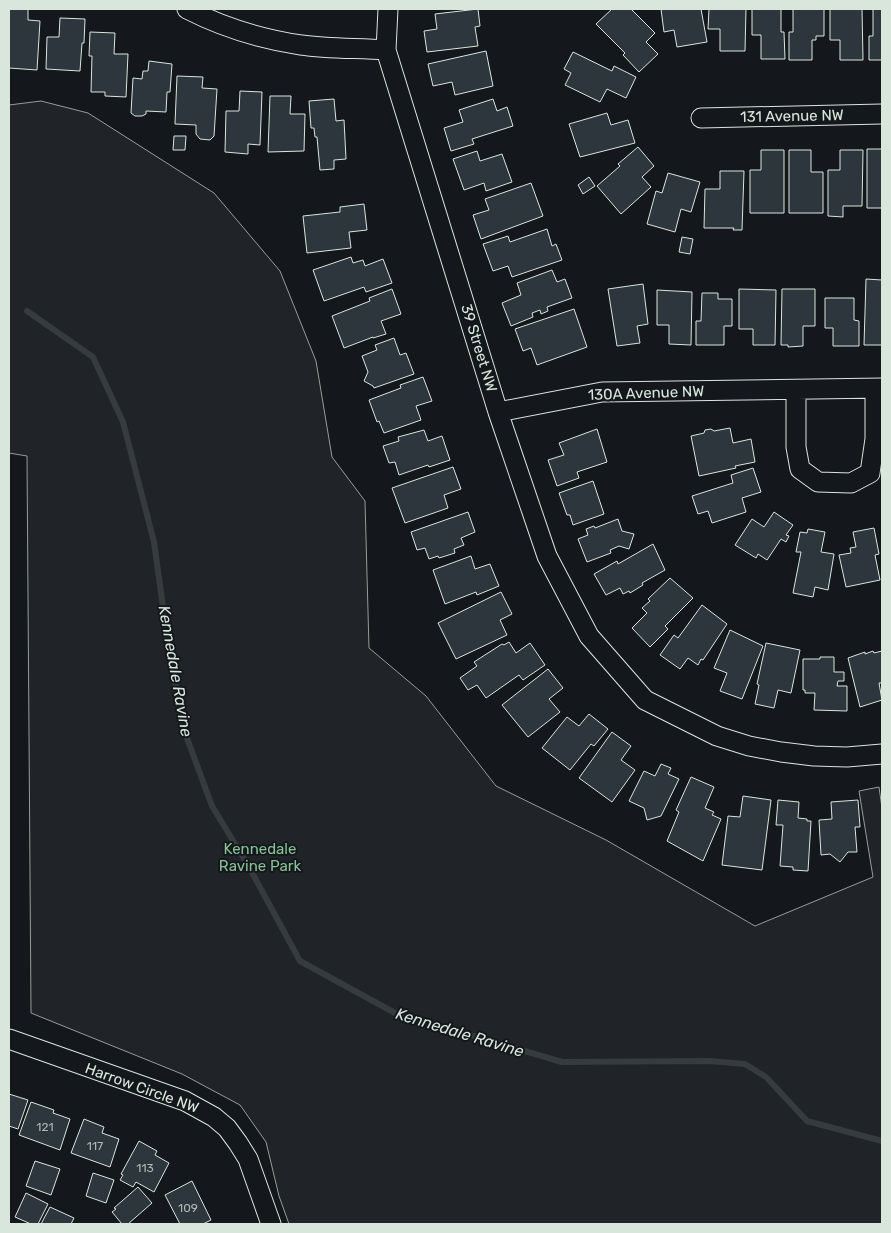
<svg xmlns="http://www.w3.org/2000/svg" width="891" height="1233" font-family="Rubik,sans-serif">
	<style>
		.green { fill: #202428; stroke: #939e99 }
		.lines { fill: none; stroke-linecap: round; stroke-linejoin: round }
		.stream { stroke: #363b3e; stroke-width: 6 }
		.building { fill: #2c363c; stroke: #d8e6dc }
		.street-casing { stroke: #d8e6dc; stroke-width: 21 }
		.street { stroke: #14181c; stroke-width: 19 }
		.labels { text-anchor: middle; stroke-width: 4; stroke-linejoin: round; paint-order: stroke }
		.number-label { font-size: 12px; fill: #adbab4 }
		.street-label { font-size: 15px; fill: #d8e6dc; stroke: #14181c }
		.park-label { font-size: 15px; fill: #8ac095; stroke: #14181c }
		.water-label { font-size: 16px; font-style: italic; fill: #d8e6dc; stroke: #14181c }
	</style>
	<rect width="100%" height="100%" fill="#14181c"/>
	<path class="green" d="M41,101L88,113L214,193L280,271L316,361L332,457L365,501L369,648L426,696L496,786L606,840L755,926L873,877L859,791L879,787L882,808V1224H289L279,1196L266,1142L240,1105L182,1074L31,1013L27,456L9,453V105Z"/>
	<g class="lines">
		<path class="stream" d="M27,311L93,357L123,422L154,542L169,650L184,730L212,806L249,867L300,961L395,1013L562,1062L710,1061L745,1064L766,1077L807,1121L882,1141"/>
	</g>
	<path class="building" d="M9,9H28V20L40,21L37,70L9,68Z
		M478,9L480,26L475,27L478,46L427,52L424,31L437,29L435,14Z
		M612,9H631L655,33L646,42L658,54L639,72L623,55L625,53L596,24Z
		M661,9H701L707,42L677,47L674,30L664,32Z
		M709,9H746L745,51H720V29H708Z
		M752,9H781V32H784L785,59H761V35H752Z
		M793,9H824V36H816V40H812V60H789V32H793Z
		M830,9H862L863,60H840V40H830Z
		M873,9H882V60H869V36H873Z
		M60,18L85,19L84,43H82L80,71L46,69L47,37H59Z
		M90,32L115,33L114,54H128L126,97L105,96V92H91L92,56H89Z
		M486,51L493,86L455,95L452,82L433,86L428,64Z
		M573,52L612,71L614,66L636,77L626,98L607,89L600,102L565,85L571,73L564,69Z
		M149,61L172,64L170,92H167L166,112L146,111V114L142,116H135L131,113L133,78L142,79L143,71H148Z
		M177,76L203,77L202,88L217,89L214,136L210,140L200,139L196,134V125L175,124Z
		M240,91L262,92L260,145L248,144V154L225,152L226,111H239Z
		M270,96H291L290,114H305L304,151L268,152Z
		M334,99L336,121L344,120L346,159L334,160V169L320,170L317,137H315L314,128H311L309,101Z
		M493,99L497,111L507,107L513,126L472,139L474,144L451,151L444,128L463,122L459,110Z
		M607,113L611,125L628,120L635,143L580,157L569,124Z
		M174,136H186L185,150H173Z
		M638,147L654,166L642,177L651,187L621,214L597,186L620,166L618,164Z
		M867,149H882V208H867Z
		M761,150H784V213H750V170H761Z
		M789,150H811V172H823V213H789Z
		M840,150H863L862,206H843V217L828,216V170H840Z
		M477,151L480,161L502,154L512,182L486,191L484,183L464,190L453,159Z
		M720,171H744L742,230H733L734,228H704L705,189H720Z
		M668,173L700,182L691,212L681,209L675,232L647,224L656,191L662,193Z
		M589,177L595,186L583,194L578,185Z
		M531,183L543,216L481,239L473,215L489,210L485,199Z
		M364,204L367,230L349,232L351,248L307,253L303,216L340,212V207Z
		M547,229L552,246L556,244L562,260L512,277L508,266L493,271L483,244L508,236L510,242Z
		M682,237L693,239L690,254L679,252Z
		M351,257L353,263L363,260L365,266L383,259L392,283L366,292L364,287L324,301L313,270Z
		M552,270L557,282L565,279L572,298L547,307L548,311L541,314L540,310L532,313L533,317L511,326L502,303L521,295L517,283Z
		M866,279L882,280V345H864Z
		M643,284L648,324L637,326L640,343L617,346L608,289Z
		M392,289L401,314L381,321L386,334L373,338V337L344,348L332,316L370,301L369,298Z
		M739,289L776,290L775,345H753V329H739Z
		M782,289H815V326H803V346L788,347V345H781Z
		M657,290L692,292L691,345L669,344V325H657Z
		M702,293H718V299H732V326H724V345H696V321H701Z
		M825,298H854V320L859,321V346H833V328H825Z
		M574,309L587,347L537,365L531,348L523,351L515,329Z
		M394,338L400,355L406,353L414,374L374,388L373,386L364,381L368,372L362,356L377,350L375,345Z
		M423,377L432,401L416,406L421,420L384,433L379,421L377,422L369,400L401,388L400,385Z
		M730,428L733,443L751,439L755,462L735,466L736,468L699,476L691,436L704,433L705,430L711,429L714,431Z
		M597,429L607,462L577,472L579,478L557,486L548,460L564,455L559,443Z
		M424,430L428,441L442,436L450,460L429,467L428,465L399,475L395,462L389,463L383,446L399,441L398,437Z
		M453,467L461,489L444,495L448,508L405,523L392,488Z
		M753,468L761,492L742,498L746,512L712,523L708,511L698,514L692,496L733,483L731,475Z
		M593,481L604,514L573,525L570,515H567L559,493Z
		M468,512L475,532L461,538L464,545L454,549L455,553L439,558L438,556L429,559L425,548L417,550L411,532Z
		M774,512L793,525L786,535L789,536L786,542L781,539L767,560L758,554L756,558L735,545L752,519L764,527Z
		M618,519L622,531L634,534L629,549L619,546L610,550L611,553L587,562L578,539L588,535L586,529L594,526L595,528Z
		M874,528L879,554L875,555L880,580L846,587L839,555L851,553L850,548L856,547L853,532Z
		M808,529L825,532L821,552L834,554L828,590L815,587L813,597L793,593L801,552H796L800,532L807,533Z
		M653,544L665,570L642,583L643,585L630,593L629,591L623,594L620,588L606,595L594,574L617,561L618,564Z
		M471,556L475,569L490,564L499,586L477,595L476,592L445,604L433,570Z
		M670,578L693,598L665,626L668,629L650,647L632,628L647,613L642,608L650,601L648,599Z
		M501,592L512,614L500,620L507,635L456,659L438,623Z
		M702,605L727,624L703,660L701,659L698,665L688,658L680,669L660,655L674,635L678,638Z
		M730,630L763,646L742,699L720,691L727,673L714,668Z
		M509,642L516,653L530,643L545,665L523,680L519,675L486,698L477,685L468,690L460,678L477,666L474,662L502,644L504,645Z
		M766,643L800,650L791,693L778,690L774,708L755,704L759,685L757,684Z
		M873,651L874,653L882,651V683H879L882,700L860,707L848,658L865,652V654Z
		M820,657H834V672H844V681H838L837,686H847V711L814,710L815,693H805V690H803V659H820Z
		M548,669L563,688L549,699L560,712L528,737L502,705Z
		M589,714L608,729L594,746L591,744L570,770L542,748L567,717L579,726Z
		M612,732L631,746L621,760L635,770L612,802L579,778Z
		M661,764L671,768L668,774L679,779L661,816L647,820L644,808L629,801L644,771L655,776Z
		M691,777L714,787L705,808L714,812L712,815L721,819L703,861L667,841L679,812L676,810Z
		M743,796L771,800L762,870L722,865L728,816L740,817Z
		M778,800L799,802L798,818L807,819V821H811L808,871L793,870V867L780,866L783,825H776Z
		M858,800L860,827H855L857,852H848L840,862L830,854L821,855L819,820L832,819L831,802Z
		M9,1094L28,1100L18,1129L9,1126Z
		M31,1102L54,1110L53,1113L70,1119L60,1150L19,1135Z
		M84,1119L104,1127L102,1133L119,1139L110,1167L71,1153Z
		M139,1141L157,1151L155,1155L169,1163L154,1192L136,1182L133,1187L120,1180L123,1175L121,1174Z
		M35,1161L60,1169L51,1195L26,1186Z
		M93,1173L114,1180L106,1203L86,1196Z
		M192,1181L211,1220L203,1224H180L165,1195Z
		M138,1187L152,1203L128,1224H122L112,1212L116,1209L114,1208Z
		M26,1193L48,1204L38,1224H31L15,1217Z
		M50,1207L74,1218L71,1224H41Z"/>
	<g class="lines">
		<defs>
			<path id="street" d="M187,9C222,27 261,39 301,45C328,49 358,48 386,50
				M388,9L386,50L498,412L547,556L589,636L645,700L717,736L749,746L781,752L814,756L847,757L882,754
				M701,118L882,114
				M796,390V447L800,469L818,482L851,483L870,473L875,439V389
				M498,412L602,392L882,388
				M9,1039L185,1101L214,1117L227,1128L238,1143L248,1159L271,1224"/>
		</defs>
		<use href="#street" class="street-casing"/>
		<use href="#street" class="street"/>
	</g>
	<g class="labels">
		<g class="number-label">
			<text x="45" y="1131">121</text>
			<text x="95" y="1150">117</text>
			<text x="145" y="1172">113</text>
			<text x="188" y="1212">109</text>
		</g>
		<g class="street-label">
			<text transform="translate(792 116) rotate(-1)" y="5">131 Avenue NW</text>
			<text transform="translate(479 348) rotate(73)" y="5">39 Street NW</text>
			<text transform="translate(646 393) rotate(-2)" y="5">130A Avenue NW</text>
			<text transform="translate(142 1088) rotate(20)" y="5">Harrow Circle NW</text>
		</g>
		<g class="park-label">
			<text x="260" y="854">Kennedale<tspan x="260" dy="17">Ravine Park</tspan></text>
		</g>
		<g class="water-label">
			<text transform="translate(176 671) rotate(80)" y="6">Kennedale Ravine</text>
			<text transform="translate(460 1032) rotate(17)" y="6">Kennedale Ravine</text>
		</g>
	</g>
	<rect width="891" height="1233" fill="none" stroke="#d8e6dc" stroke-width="20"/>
</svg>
